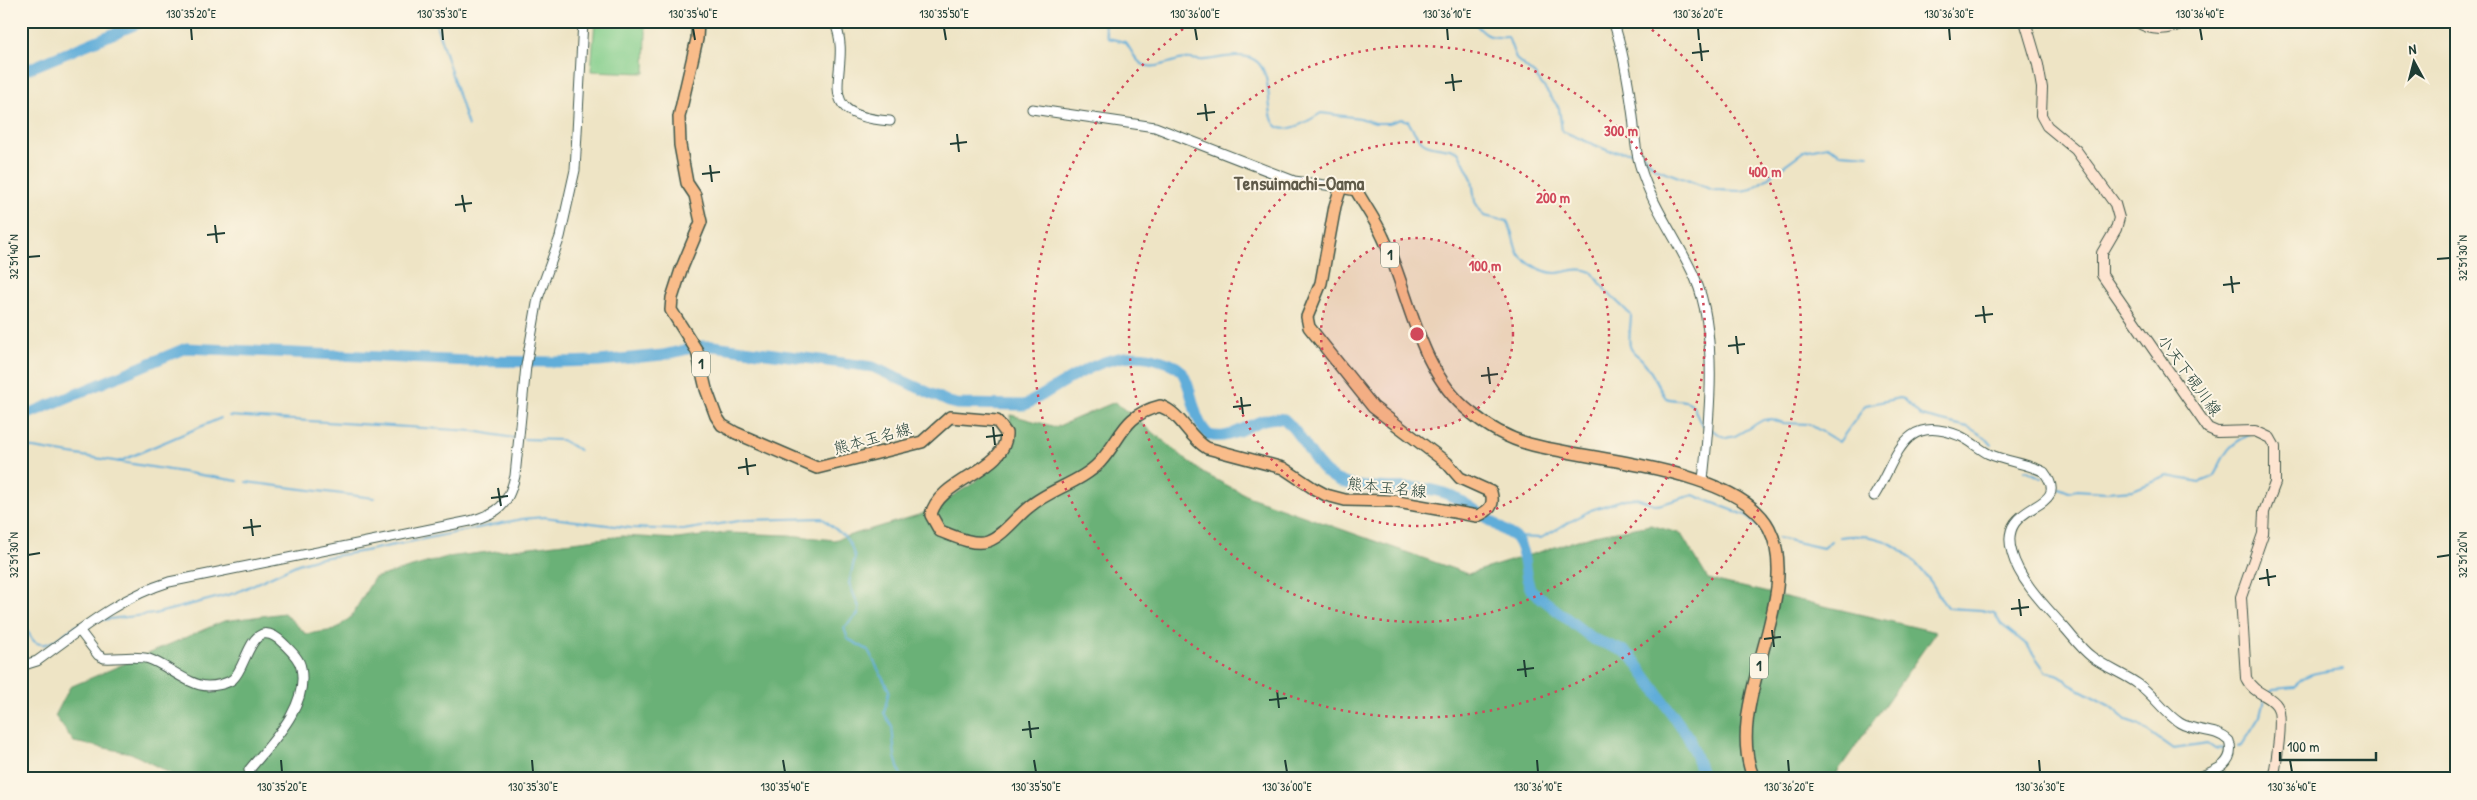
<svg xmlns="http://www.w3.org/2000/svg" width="2477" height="800" font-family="'Patrick Hand','Klee One',sans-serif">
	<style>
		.green { fill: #83ce8b; stroke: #518660 }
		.forest { fill: #6ab177; stroke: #447756 }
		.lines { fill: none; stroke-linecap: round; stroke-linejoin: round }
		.stream { stroke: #60add9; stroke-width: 2 }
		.river { stroke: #60add9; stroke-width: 11 }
		.tertiary-casing { stroke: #3e564a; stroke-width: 11 }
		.secondary-casing { stroke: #3e564a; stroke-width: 12 }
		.primary-casing { stroke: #3e564a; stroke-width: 14 }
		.tertiary { stroke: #fff; stroke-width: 9 }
		.secondary { stroke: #fde4d0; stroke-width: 10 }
		.primary { stroke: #f9bc8a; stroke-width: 11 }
		.ticks { fill: none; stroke: #1f3d34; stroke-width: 2 }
		.ring { fill: none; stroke: #d1495b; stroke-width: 2.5; stroke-dasharray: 2.5 5 }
		.labels { text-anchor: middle; stroke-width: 4; stroke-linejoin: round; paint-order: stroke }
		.shield { fill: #fcf5e5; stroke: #617469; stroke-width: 1 }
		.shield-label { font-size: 15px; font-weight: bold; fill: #1f3d34 }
		.street-label { font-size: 16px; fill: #1f3d34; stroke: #fcf5e5 }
		.quarter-label { font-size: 19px; font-weight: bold; fill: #605b4a; stroke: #fcf5e5 }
		.centre { fill: #d1495b; stroke: #fcf5e5; stroke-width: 2.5 }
		.ring-label { font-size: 15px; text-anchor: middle; font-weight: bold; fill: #d1495b; stroke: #fcf5e5; stroke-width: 4; stroke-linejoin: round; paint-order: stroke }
		.neatline { fill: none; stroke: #1f3d34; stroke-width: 2 }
		.ticks-label { font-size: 12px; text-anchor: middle; fill: #1f3d34 }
	</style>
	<rect width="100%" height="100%" fill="#fcf5e5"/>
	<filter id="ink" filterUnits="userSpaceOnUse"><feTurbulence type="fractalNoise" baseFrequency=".02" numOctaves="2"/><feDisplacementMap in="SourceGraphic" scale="10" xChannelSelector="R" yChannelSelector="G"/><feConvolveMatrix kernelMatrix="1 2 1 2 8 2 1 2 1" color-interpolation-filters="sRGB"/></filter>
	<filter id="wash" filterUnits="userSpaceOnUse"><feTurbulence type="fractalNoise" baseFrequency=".0096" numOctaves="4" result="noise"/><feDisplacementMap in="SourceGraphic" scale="20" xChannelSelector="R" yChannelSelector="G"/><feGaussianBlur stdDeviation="1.12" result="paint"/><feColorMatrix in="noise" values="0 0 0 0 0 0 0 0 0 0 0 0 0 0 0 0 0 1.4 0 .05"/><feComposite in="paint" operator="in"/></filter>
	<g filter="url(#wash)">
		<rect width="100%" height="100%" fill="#eee4c5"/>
		<path class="green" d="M595,21H643L646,31L645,73L591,71Z"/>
		<path class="forest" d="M1115,402L1203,473L1250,497L1468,574L1594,535L1651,525L1681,534L1708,579L1936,632L1838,771L1835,779H181L131,753L74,742L55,716L70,687L224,621L284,613L306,634L335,630L351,617L374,578L447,557L622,536L677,539L726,533L789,535L834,540L922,514L969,486L1004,458L1011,415L1056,427Z"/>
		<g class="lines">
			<path class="stream" d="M435,21L468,126
				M1103,21L1108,38L1125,42C1131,48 1135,62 1144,65C1156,70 1173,60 1185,59C1191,58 1198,61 1204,60C1219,59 1239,52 1253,59C1287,77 1243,164 1321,113L1360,118L1375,123H1389L1401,119L1408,121C1425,153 1428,143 1458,151L1472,179L1475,202L1484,216L1507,221C1513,232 1513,241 1517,251C1522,262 1546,274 1557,273C1570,271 1580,267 1592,272L1606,291L1631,315C1631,324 1628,337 1630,346C1632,354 1639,355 1643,361C1653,372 1657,386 1666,398C1673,401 1684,399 1690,403C1698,409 1695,421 1706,427
				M1473,21C1485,36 1489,38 1508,37L1516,59L1535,75L1559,108L1562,131L1609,151L1632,152
				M1640,153L1643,154L1655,168L1713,190L1741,191L1752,189L1804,151L1827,146L1840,153L1869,155
				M229,416L473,431L513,438
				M1710,429L1726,438L1735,436L1763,420L1772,419L1783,423L1809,424L1839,442L1866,405L1900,398L1904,399L1921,416L1968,427L1985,437L1992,445
				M523,439L562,440L579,450
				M21,446L238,481
				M1997,452L2017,456L2022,461
				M118,462L221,418
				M2025,470L2042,478
				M246,482L374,498
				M2059,488L2069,492L2076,490L2106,492L2133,490L2168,476L2200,482L2213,477C2226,455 2224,447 2249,435
				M1515,537L1541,538L1591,510L1625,499L1636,498L1658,505L1693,495L1745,515L1766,534
				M1840,537C1883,531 1906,548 1931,582C1937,591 1941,601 1948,608L1981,610L1994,613L2001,624L2027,645L2046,672C2056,673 2063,675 2069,684L2110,706L2126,720L2138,724L2173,749L2208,744L2215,749L2224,748
				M1778,538L1823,548L1831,541
				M21,617C25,624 29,638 35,642C50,652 68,627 81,624
				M100,620L154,614L235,593L298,564L315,559L365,551L522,519L544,517L631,528L683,530L745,520L822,518L845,537L851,546L855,557L849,583L859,607V613L844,628L848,639L868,650L889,690L884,713L892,726L895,757L902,779
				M2269,693L2273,689L2295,687C2302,671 2327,672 2343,669
				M2238,746L2242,745L2260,716L2264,700"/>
			<path class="river" d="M21,72L144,21
				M21,417L186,348L469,361L556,362L599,361L663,355L701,346H713L873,367L949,402L957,404L1025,405C1067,383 1112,342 1162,361C1169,363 1178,366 1182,372C1194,391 1192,420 1209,435C1236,443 1255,413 1284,419C1303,435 1311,462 1332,477C1361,496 1408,481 1441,492C1469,501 1490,523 1515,537C1528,553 1522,573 1531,590L1593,639L1624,651L1632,657L1689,738L1704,779
				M21,617V618"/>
		</g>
	</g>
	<g filter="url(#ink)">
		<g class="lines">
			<defs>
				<path id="tertiary" d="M834,21C857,69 803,115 890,121
					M1613,21C1624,52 1629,85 1633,117C1635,133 1635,151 1640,166C1652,207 1678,240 1695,278C1719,333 1709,422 1703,480
					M1032,109L1155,127L1294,181L1341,187
					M1874,496C1898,458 1902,412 1960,436C1971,441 1979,449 1989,454C2007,462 2027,463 2044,472C2075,513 1996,499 2012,553C2019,580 2046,607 2064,627C2073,637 2081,649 2092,657C2107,668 2124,674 2138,684C2154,695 2164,713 2180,723C2195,732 2216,728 2229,741C2237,766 2211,772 2193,779
					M79,630L98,655L104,658C118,659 135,655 149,659C167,665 189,686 208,686C215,686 227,684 233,679C248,666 251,611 284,644C290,650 300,659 301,668C309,707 271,743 249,770L255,779
					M21,666L37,661C80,630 118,598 169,582L470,521C499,513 508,506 515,476L526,366L538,298L560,237L575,170L583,21"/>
				<path id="secondary" d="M2025,21L2038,65L2042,88L2041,115L2047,126L2076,150L2115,204L2119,218L2116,229L2102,253V275L2208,428L2217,432L2255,431L2270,438L2275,447V483L2264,512L2263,534L2241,597L2246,678C2254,695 2270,694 2277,706C2284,717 2276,765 2273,779
					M2136,21C2151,32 2170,31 2185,21"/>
				<path id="primary" d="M698,21L697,39L679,117L680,145L687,183L695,195L701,222L681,270L672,298L671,310L697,351L706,389L716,416L722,425L736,433L817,468L922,442L950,417L997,421L1006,433C1008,471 939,478 931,515L940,531C953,536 974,546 988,541C1004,535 1016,517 1029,507C1050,489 1082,482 1100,462C1122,438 1123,415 1160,406C1181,413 1188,437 1207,448L1283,468L1313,488L1326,495L1345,500L1392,501L1477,516C1489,511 1495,506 1491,492L1460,478L1447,463L1373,407L1309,327L1307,317L1321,283L1335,206L1341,187L1356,190C1365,206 1376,221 1383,237C1410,294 1418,371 1470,412C1488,427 1507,438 1529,444C1591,461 1738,468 1769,528C1805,597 1721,704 1754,779"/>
			</defs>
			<use href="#tertiary" class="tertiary-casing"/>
			<use href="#secondary" class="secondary-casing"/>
			<use href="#primary" class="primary-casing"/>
			<use href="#tertiary" class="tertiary"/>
			<use href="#secondary" class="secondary"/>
			<use href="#primary" class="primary"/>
		</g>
	</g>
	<path class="ticks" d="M191,28L192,40M442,28L443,40M693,28L695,40M944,28L946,40M1195,28L1197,40M1447,28L1448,40M1698,28L1699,40M1949,28L1950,40M2200,28L2202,40M1700,43L1702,61M1692,53L1709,51M1452,74L1454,91M1445,83L1462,81M1205,104L1207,121M1197,114L1215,112M957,134L959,152M950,144L967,142M710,165L712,182M702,174L720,172M462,195L465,212M455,205L472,203M215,225L217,243M207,235L225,233M28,257L40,256M2437,259L2450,258M2231,276L2233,293M2223,285L2240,283M1983,306L1985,323M1975,316L1993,314M1736,336L1738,354M1728,346L1745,344M1488,367L1490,384M1481,376L1498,374M1241,397L1243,414M1233,407L1251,405M993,427L995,445M986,437L1003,435M746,458L748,475M738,468L756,465M498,488L501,506M491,498L508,496M251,519L253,536M243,528L261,526M28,555L40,553M2437,557L2450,555M2267,569L2269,586M2259,579L2276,576M2019,599L2021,616M2011,609L2029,607M1772,630L1774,647M1764,639L1781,637M1524,660L1526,677M1517,670L1534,668M1277,690L1279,708M1269,700L1287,698M1029,721L1031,738M1022,730L1039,728M281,760L282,772M532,760L533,772M783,760L785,772M1034,760L1036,772M1285,760L1287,772M1537,760L1538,772M1788,760L1789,772M2039,760L2040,772M2290,760L2292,772"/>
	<circle cx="1417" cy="334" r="96" fill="#d1495b" fill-opacity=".12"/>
	<g class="ring">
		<circle cx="1417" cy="334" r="96"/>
		<circle cx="1417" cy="334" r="192"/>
		<circle cx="1417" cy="334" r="288"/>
		<path d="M1640 21A384 384 0 1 1 1194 21"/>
	</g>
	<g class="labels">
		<g class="shield">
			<rect x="1381" y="242.5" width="18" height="25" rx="4"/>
			<rect x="692" y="351.5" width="18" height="25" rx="4"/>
			<rect x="1750" y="653.5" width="18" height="25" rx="4"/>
		</g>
		<g class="shield-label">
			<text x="1390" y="260">1</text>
			<text x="701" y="369">1</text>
			<text x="1759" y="671">1</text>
		</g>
		<g class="street-label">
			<text transform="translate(2190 375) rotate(54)" y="6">小天下硯川線</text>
			<text transform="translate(872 438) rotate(-15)" y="6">熊本玉名線</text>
			<text transform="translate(1387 487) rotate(6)" y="6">熊本玉名線</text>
		</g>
		<g class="quarter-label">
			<text x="1299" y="190">Tensuimachi-Oama</text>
		</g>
	</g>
	<circle cx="1417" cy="334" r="8" class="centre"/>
	<g class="ring-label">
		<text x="1621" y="136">300 m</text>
		<text x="1765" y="177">400 m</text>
		<text x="1553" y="203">200 m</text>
		<text x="1485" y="271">100 m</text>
	</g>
	<rect width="2477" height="800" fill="none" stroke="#fcf5e5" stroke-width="55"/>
	<g transform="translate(2414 62) rotate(353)" stroke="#fcf5e5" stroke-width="4" paint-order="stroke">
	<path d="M0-4L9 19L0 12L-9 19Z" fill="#1f3d34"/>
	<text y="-8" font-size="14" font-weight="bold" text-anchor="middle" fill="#1f3d34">N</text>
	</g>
	<path d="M2280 752v8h96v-8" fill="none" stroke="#1f3d34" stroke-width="2.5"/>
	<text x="2287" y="752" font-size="15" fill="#1f3d34" stroke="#fcf5e5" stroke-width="4" paint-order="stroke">100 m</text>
	<rect x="28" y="28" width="2422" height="744" class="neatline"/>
	<g class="ticks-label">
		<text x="191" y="18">130°35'20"E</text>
		<text x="442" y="18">130°35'30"E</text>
		<text x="693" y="18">130°35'40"E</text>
		<text x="944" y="18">130°35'50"E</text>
		<text x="1195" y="18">130°36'00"E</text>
		<text x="1447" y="18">130°36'10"E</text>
		<text x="1698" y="18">130°36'20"E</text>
		<text x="1949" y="18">130°36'30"E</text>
		<text x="2200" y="18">130°36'40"E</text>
		<text transform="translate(14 257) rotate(-90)" y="4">32°51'40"N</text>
		<text transform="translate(2463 258) rotate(-90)" y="4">32°51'30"N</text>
		<text transform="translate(14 555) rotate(-90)" y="4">32°51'30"N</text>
		<text transform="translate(2463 555) rotate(-90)" y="4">32°51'20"N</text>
		<text x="282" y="791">130°35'20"E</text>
		<text x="533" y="791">130°35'30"E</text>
		<text x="785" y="791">130°35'40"E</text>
		<text x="1036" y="791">130°35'50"E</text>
		<text x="1287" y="791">130°36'00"E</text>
		<text x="1538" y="791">130°36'10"E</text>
		<text x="1789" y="791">130°36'20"E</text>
		<text x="2040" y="791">130°36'30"E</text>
		<text x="2292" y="791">130°36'40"E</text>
	</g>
</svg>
